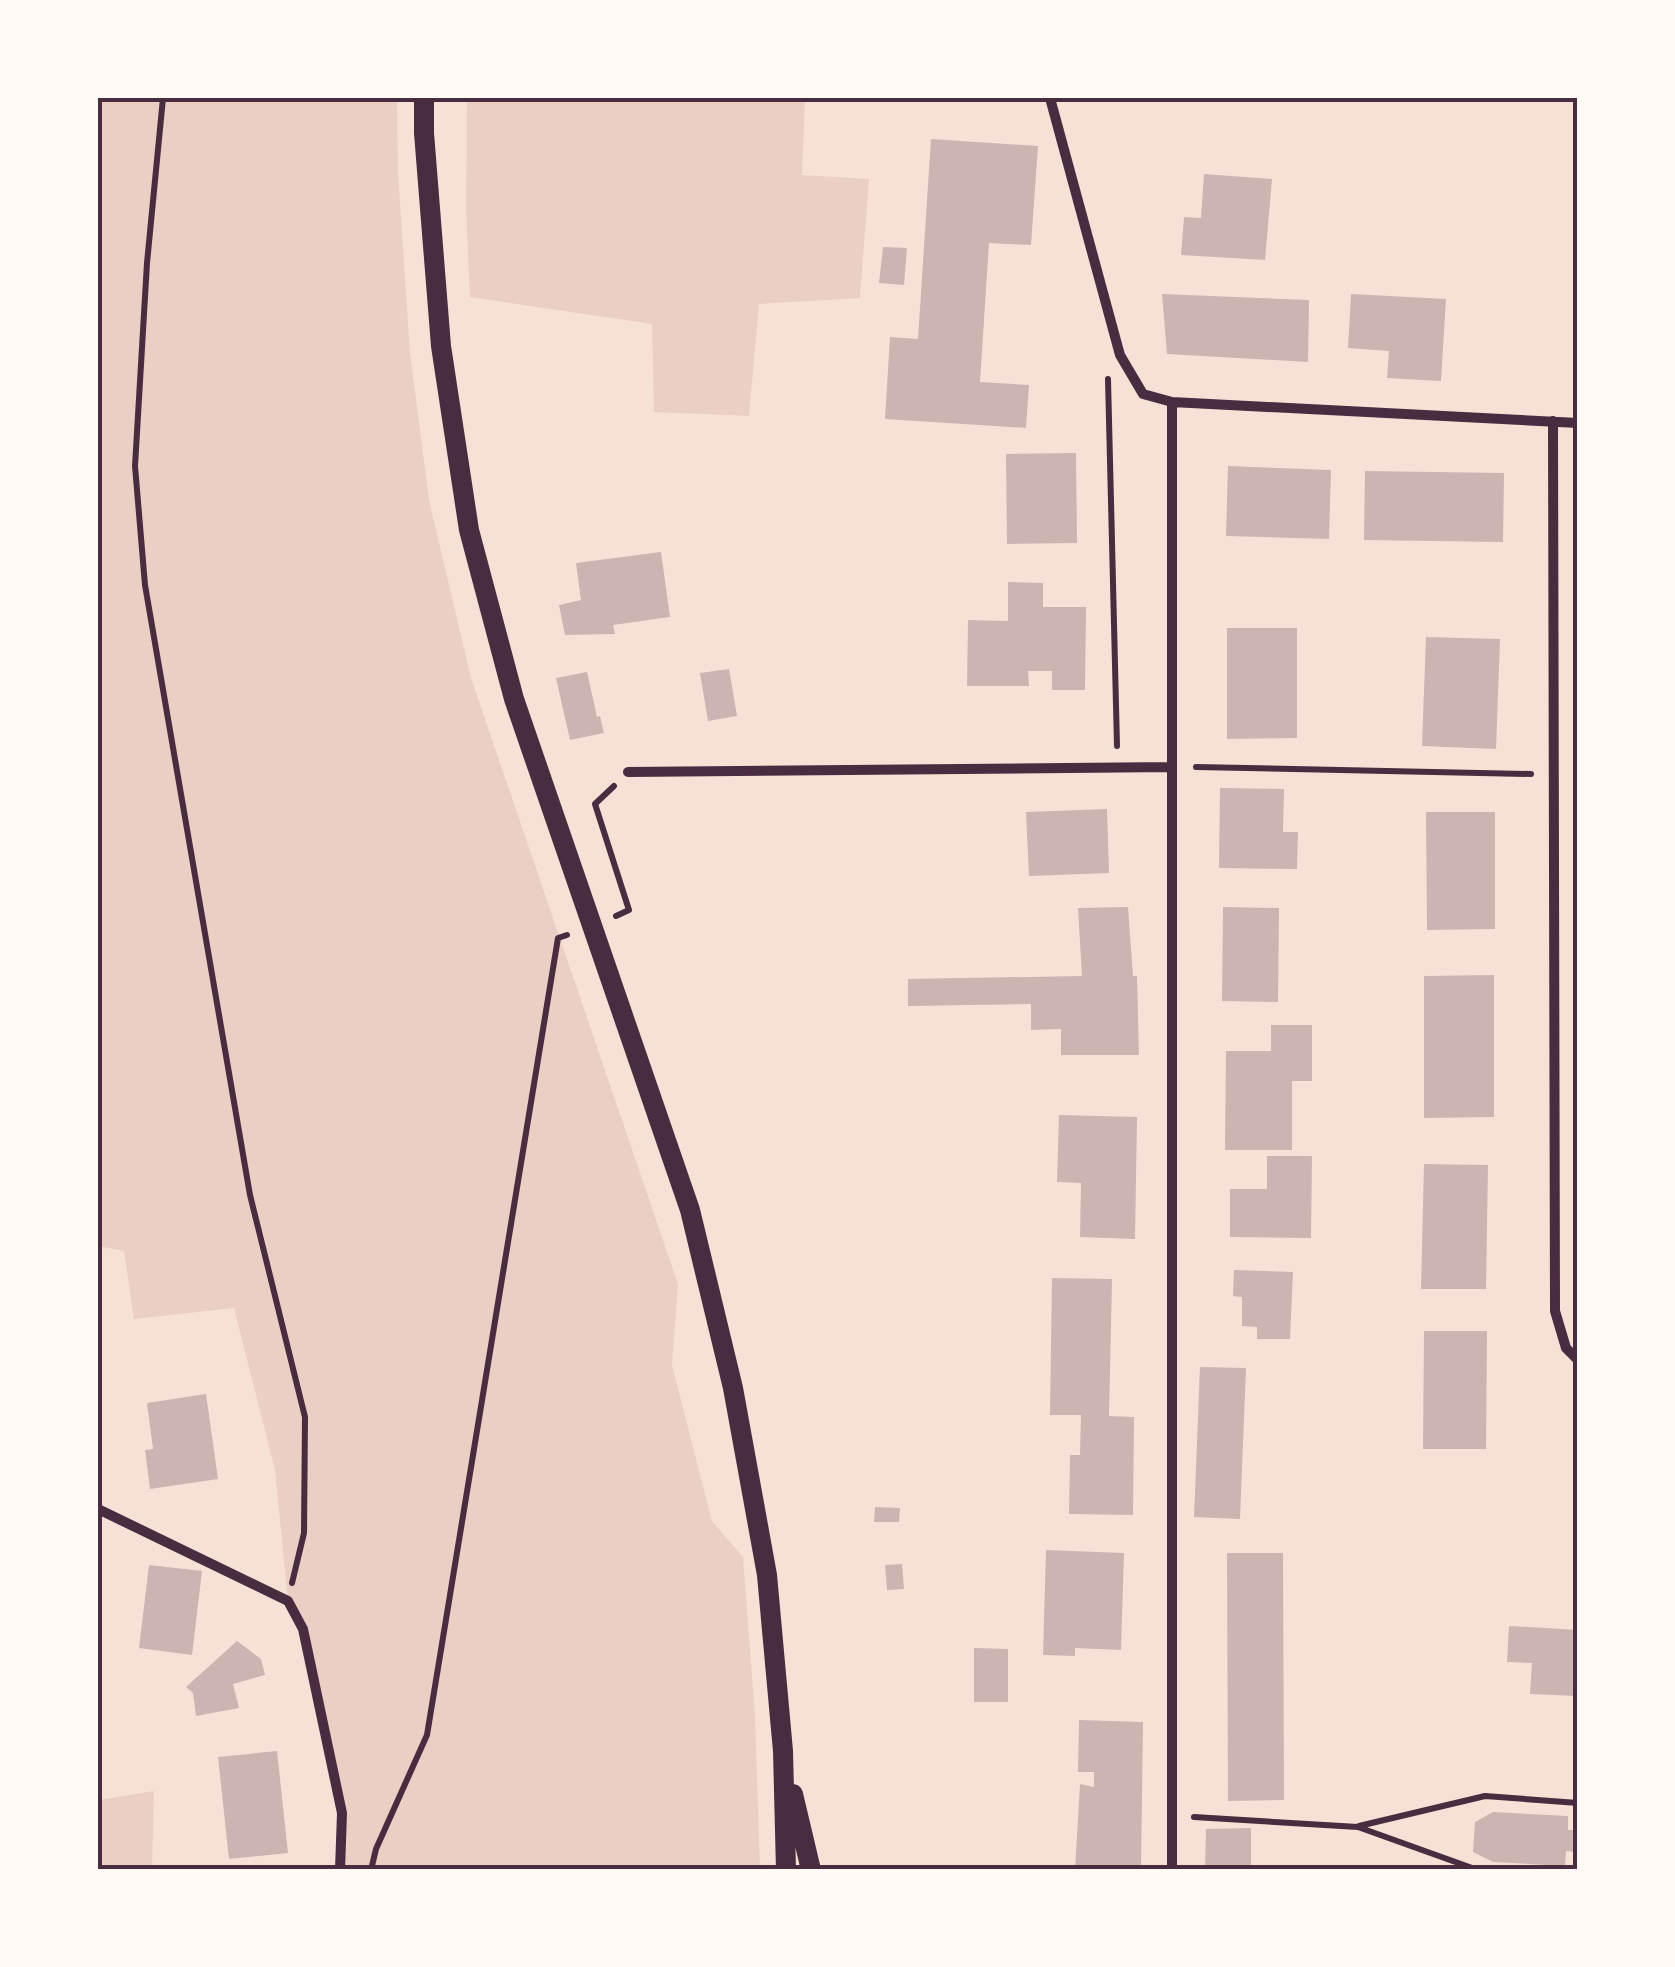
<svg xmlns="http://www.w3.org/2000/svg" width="1675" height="1967" font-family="'Source Serif 4',serif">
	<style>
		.green { fill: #ebcfc5 }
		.building { fill: #ccb4b1 }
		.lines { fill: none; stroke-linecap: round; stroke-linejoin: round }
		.path { stroke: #4a2c40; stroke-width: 6 }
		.minor { stroke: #4a2c40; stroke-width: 10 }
		.secondary { stroke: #4a2c40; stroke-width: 20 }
		.neatline { fill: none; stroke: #4a2c40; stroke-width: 4 }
	</style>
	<rect width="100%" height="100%" fill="#f7e1d7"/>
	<path class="green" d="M98,98H397L398,172L410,353L429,500L471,678L678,1284L672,1365L712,1521L743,1557L755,1715L760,1869H340L342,1813L303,1629L288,1601L275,1470L234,1308L134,1319L124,1251L98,1246Z
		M467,98H805L802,175L869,179L860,298L759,304L749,416L654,412L652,324L470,297L466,209Z
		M154,1791L152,1869H98V1800Z"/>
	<path class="building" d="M931,139L1038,146L1031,245L989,243L980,382L1029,385L1026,428L885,419L890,337L918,339Z
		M1204,174L1272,179L1265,260L1181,255L1184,217L1201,218Z
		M883,247L907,248L904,285L879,283Z
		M1162,294L1309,300L1308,362L1167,354Z
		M1351,294L1446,299L1441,381L1387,378L1389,351L1348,348Z
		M1076,453L1077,543L1007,544L1006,454Z
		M1228,466L1331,470L1329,539L1226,536Z
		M1365,471L1504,473L1503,542L1364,540Z
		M661,552L670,617L613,625L615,634L565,635L559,605L581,600L576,563Z
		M1008,582L1043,583V607H1086L1085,690H1052V671H1028L1029,686H967L968,620L1008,621Z
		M1227,628H1297V738L1227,739Z
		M1426,637L1500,639L1496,749L1422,746Z
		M729,669L737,716L708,721L700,673Z
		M587,672L597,717L600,716L604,733L570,740L556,678Z
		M1220,788L1284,789L1283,832H1298L1297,869L1219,868Z
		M1107,809L1109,873L1029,876L1026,812Z
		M1426,812H1495V929L1427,930Z
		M1128,907L1133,976H1137L1139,1055H1061V1029L1031,1030V1004L908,1006V979L1082,976L1078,908Z
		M1223,907L1279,908L1278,1002L1222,1001Z
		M1494,975V1117L1424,1118V976Z
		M1271,1025H1312V1081H1292V1150H1225L1226,1051H1271Z
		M1059,1115L1137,1117L1135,1239L1080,1237L1081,1183L1057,1182Z
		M1267,1156H1312L1311,1238L1230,1237V1189H1267Z
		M1424,1164L1488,1165L1486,1289H1421Z
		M1234,1270L1293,1272L1290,1339H1257V1327L1242,1326V1297L1233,1296Z
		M1052,1278L1112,1279L1109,1416L1134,1417L1133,1515L1069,1514L1070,1455H1080L1081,1415H1050Z
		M1424,1331H1487L1486,1449H1423Z
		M1200,1367L1246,1368L1240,1519L1194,1517Z
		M206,1394L218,1479L150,1489L145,1450L153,1449L147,1403Z
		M875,1507L900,1508L899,1522H874Z
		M1046,1550L1124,1553L1121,1650L1075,1648V1656L1043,1655Z
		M1227,1553H1283L1284,1800L1228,1801Z
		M902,1564L904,1589L887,1590L885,1565Z
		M149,1565L202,1571L192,1655L139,1648Z
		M1509,1626L1578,1630V1696L1530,1694L1532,1663L1507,1662Z
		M237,1641L261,1659L265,1675L233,1684L239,1708L196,1716L193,1693L186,1687Z
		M974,1648L1008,1649V1702H974Z
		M1079,1720L1143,1722L1141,1870H1075L1080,1784L1094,1787V1772H1078Z
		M277,1751L288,1853L229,1859L218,1757Z
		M1493,1812L1568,1816V1830H1578V1852L1566,1851L1565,1866L1493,1862L1473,1852L1475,1822Z
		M1251,1828V1870H1205L1206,1829Z"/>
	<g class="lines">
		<path class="path" d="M163,98L147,263L135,466L145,585L250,1195L305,1417L304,1533L292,1583
			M1108,379L1117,746
			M1196,767L1531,774
			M614,786L595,804L629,910L616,916
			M1194,1817L1358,1827L1475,1869L1490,1870
			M1359,1826L1485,1796L1578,1803
			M371,1870L376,1849L427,1735L558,938L567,935"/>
		<path class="minor" d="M1050,98L1120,355L1143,394L1172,402L1578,423
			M1172,402V1870
			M1553,421L1555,1311L1566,1348L1578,1360
			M628,772L1171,767
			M98,1509L288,1601L303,1629L342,1813L340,1870"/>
		<path class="secondary" d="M424,98V133L441,346L469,530L514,699L690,1210L733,1388L767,1575L783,1751L786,1870
			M793,1794L811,1870"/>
	</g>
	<rect width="1675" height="1967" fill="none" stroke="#fffaf5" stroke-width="200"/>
	<rect x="100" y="100" width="1475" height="1767" class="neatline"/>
</svg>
